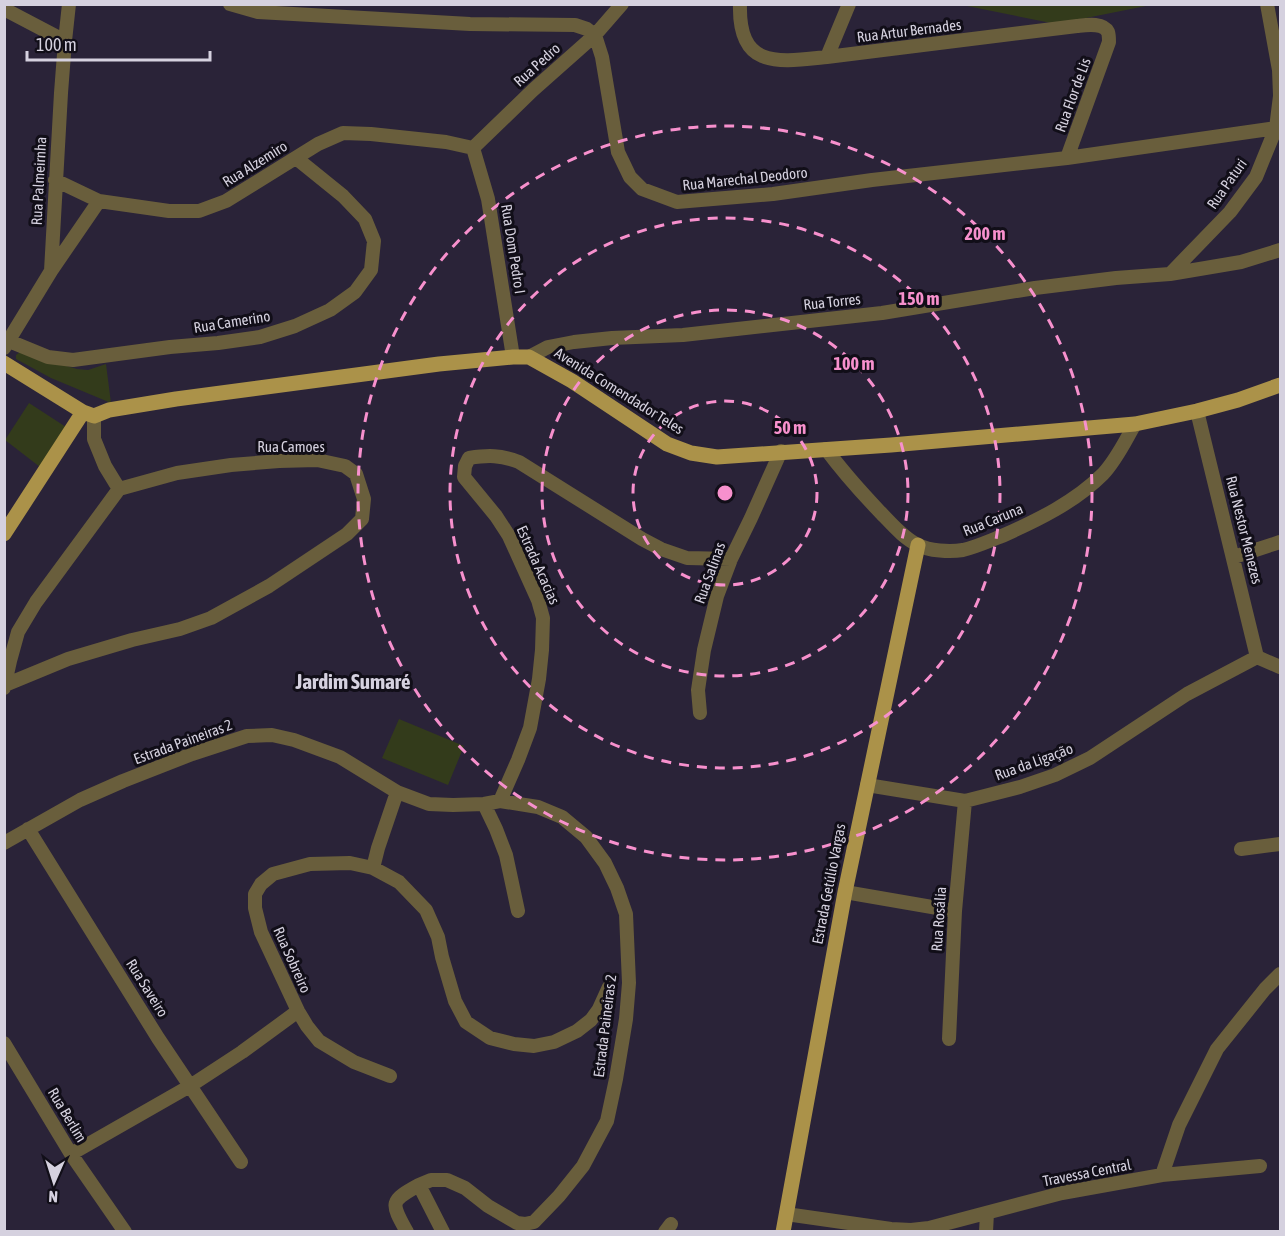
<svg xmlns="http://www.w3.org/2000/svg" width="1285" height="1236" font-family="'Asap Condensed',sans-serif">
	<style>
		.green { fill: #333b1b }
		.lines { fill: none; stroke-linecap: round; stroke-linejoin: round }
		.minor { stroke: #695e3c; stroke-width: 14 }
		.major { stroke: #ab9249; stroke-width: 15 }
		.ring { fill: none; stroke: #f790cd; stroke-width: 3; stroke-dasharray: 10 8 }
		.labels { text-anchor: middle; stroke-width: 6; stroke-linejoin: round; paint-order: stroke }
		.street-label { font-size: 15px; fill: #d5d1df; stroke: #110e18 }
		.district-label { font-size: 21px; font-weight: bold; fill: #d5d1df; stroke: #110e18 }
		.centre { fill: #f790cd; stroke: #110e18; stroke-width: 3 }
		.ring-label { font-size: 18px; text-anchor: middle; font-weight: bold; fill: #f790cd; stroke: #110e18; stroke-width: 6; stroke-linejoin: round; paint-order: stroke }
	</style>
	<rect width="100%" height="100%" fill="#2a2338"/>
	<path class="green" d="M962,5H1255V6H1146L1056,24Z
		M20,352L77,369L88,370L106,364L111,403L51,378L16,359V355Z
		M29,403L66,427L40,467L5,440Z
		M399,719L464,746L448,785L382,758Z"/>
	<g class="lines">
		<path class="minor" d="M230,4L258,12L470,24L575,25L587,29L595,35L602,57L618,152L630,177L642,189L677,202L773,194L872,180L1067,158L1276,128
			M740,4C738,70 779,62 827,57L1077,26C1086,25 1103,22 1108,32C1109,35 1109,39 1109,42L1067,158
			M1267,4L1279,70L1280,95
			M4,9L65,41
			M827,57L849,4
			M473,148L488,199L513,357
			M473,148L533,90L595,35L622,4
			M55,180L99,201L169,211H199L226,201L318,144L343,133L371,134L446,142L473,148
			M51,271L99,201
			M1170,274L1230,212L1256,177L1276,128L1280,96
			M9,341L48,357L73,360L170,347L218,343L260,337L295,326L330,310L355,292L371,270L374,241L365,219L343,196L296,158
			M4,348L51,271L61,93L65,41L69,4
			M529,357L548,347L574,342L612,338L683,335L882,313L1035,288L1116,278L1170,274L1241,262L1280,250
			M1197,411L1257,657
			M94,416V439L105,466L119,489
			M826,449C843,472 861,492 880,512C891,523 903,538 918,545C929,551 950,552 963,550C976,547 989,541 1002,536C1038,520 1075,502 1103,474C1117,459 1125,441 1135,424
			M1234,557L1280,542
			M1257,657L1280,667
			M4,688L10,661L18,632L36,602L119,489L177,473L231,465L279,461L317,460L345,466L356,474L364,499L362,519L347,534L269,586L211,618L180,629L132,640L68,659L5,685
			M700,713L698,690L704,650L717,596L731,559L751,518L781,451
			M867,785L965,801L1020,787L1055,775L1090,758L1187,694L1257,657
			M500,801L518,760L530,728L539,679L542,650L543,618L538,600L509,536L496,516L464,477L465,466L469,458C489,455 500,455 519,462L642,539L661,549L687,558L731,559
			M484,804L496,829L506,855L518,911
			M28,829L158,1038L241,1162
			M4,843L80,800L123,781L192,754L247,736L272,735L294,740L340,757L397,792L429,804L453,805L484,804L500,801L538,807L562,817L586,837L605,863L617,888L626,914L629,983L626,1019L616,1079L607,1121L583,1166L559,1196L534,1222L525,1224L517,1223L488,1206L465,1188L447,1180H431L419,1185L443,1232
			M1241,849L1280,844
			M373,868L378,848L397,792
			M845,892L955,911
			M949,1039L955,911L965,801
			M4,1043L71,1154L125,1232
			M390,1076L354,1062L319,1041L307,1026L298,1011L261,932L255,908V894L261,884L273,874L310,864L350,863L373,868L399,882L426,910L438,937L442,957L455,1001L466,1022L490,1038L514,1044L534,1046L554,1042L577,1031L591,1020L599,1009L609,987
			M71,1154L190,1086L242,1052L298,1011
			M1162,1175L1179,1125L1217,1049L1265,989L1280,974
			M786,1214L891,1229L911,1230L929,1228L1062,1193L1162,1175L1260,1166
			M407,1232C390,1202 390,1201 419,1185
			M665,1232L671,1224
			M986,1232L987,1213"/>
		<path class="major" d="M4,363L83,412L94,416L109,410L176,399L439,364L513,357H529L572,381L667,444L691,453L717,457L891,445L1135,424L1197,411L1238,400L1280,385
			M4,534L83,412
			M783,1232L845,892L918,545"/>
	</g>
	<g class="ring">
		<circle cx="725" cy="493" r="92"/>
		<circle cx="725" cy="493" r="183"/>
		<circle cx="725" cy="493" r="275"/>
		<circle cx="725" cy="493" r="367"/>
	</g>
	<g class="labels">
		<g class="street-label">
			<text transform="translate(909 31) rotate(-7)" y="5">Rua Artur Bernades</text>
			<text transform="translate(537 65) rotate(-42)" y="5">Rua Pedro</text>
			<text transform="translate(1073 95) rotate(-70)" y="5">Rua Flor de Lis</text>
			<text transform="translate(255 164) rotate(-32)" y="5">Rua Alzemiro</text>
			<text transform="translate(745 179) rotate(-6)" y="5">Rua Marechal Deodoro</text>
			<text transform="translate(39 181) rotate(-87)" y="5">Rua Palmeirnha</text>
			<text transform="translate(1227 184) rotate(-55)" y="5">Rua Paturi</text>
			<text transform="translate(513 249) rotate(81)" y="5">Rua Dom Pedro I</text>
			<text transform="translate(832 302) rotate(-6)" y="5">Rua Torres</text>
			<text transform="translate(232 322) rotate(-9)" y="5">Rua Camerino</text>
			<text transform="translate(619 391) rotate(32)" y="5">Avenida Comendador Teles</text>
			<text x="291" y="452">Rua Camoes</text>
			<text transform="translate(993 520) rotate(-22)" y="5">Rua Caruna</text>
			<text transform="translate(1244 530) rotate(76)" y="5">Rua Nestor Menezes</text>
			<text transform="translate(538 565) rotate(66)" y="5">Estrada Acacias</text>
			<text transform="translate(710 573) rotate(-70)" y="5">Rua Salinas</text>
			<text transform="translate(183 742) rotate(-20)" y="5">Estrada Paineiras 2</text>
			<text transform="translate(1034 762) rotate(-20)" y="5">Rua da Ligação</text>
			<text transform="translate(829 884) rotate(-79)" y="5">Estrada Getúlio Vargas</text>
			<text transform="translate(939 919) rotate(-86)" y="5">Rua Rosália</text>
			<text transform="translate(292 960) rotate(66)" y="5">Rua Sobreiro</text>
			<text transform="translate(147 988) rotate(58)" y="5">Rua Saveiro</text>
			<text transform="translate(605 1026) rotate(-83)" y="5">Estrada Paineiras 2</text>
			<text transform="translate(67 1115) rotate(59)" y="5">Rua Berlim</text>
			<text transform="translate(1087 1173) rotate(-11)" y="5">Travessa Central</text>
		</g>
		<g class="district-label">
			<text x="353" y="689">Jardim Sumaré</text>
		</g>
	</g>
	<circle cx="725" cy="493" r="9" class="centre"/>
	<g class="ring-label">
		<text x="985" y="240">200 m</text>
		<text x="919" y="305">150 m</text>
		<text x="854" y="370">100 m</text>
		<text x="790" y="434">50 m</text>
	</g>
	<rect width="1285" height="1236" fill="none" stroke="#d5d1df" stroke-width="12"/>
	<g transform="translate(54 1182) rotate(183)" stroke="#110e18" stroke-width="4.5" paint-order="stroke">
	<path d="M0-4.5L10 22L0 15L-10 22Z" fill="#d5d1df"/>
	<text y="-9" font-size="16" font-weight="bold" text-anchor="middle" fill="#d5d1df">N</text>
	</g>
	<path d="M27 51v9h183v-9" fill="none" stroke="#d5d1df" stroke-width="3"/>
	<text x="36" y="51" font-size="18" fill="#d5d1df" stroke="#110e18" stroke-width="4.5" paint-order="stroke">100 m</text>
</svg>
